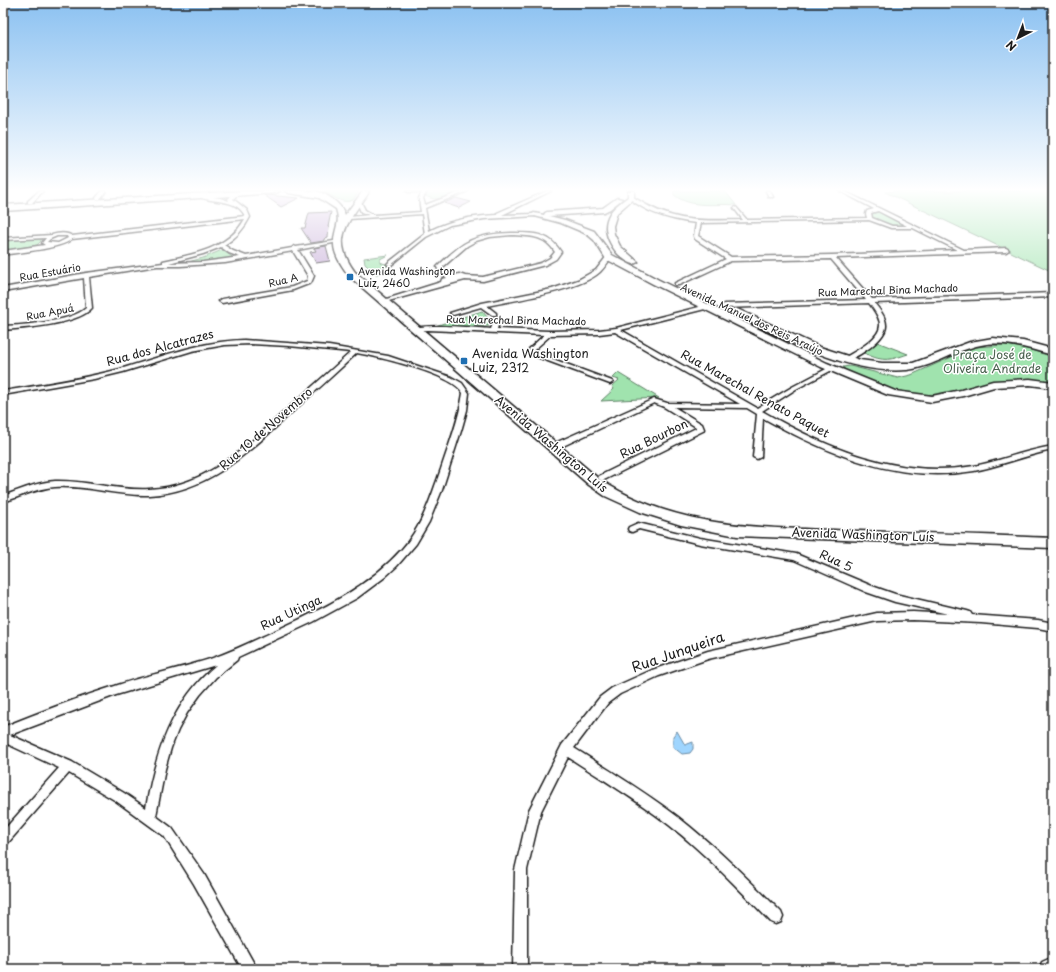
<svg xmlns="http://www.w3.org/2000/svg" width="1056" height="972" font-family="'Playpen Sans',sans-serif">
	<style>
		.green { fill: #a0e3ae; stroke: #5e8065 }
		.water { fill: #9fd5fe; stroke: #6b8ba4 }
		.building { fill: #c3a8d5; stroke: #1c1c1c }
		.lines { fill: none; stroke-linecap: round; stroke-linejoin: round }
		.street-casing { stroke: #1c1c1c; stroke-width: 3 }
		.secondary-casing { stroke: #1c1c1c; stroke-width: 3 }
		.primary-casing { stroke: #1c1c1c; stroke-width: 3 }
		.highway-casing { stroke: #1c1c1c; stroke-width: 3 }
		.street { fill: #fff; fill-rule: evenodd }
		.secondary { fill: #fff; fill-rule: evenodd }
		.primary { fill: #fff; fill-rule: evenodd }
		.highway { fill: #fff; fill-rule: evenodd }
		.poi-dot { fill: #1f6fb2; stroke: #fff; stroke-width: 1.5 }
		.labels { text-anchor: middle; stroke-width: 3; stroke-linejoin: round; paint-order: stroke }
		.far-poi-label { font-size: 10px; fill: #1c1c1c; stroke: #fff; text-anchor: start }
		.far-street-label { font-size: 10px; fill: #1c1c1c; stroke: #fff }
		.street-label { font-size: 12px; fill: #1c1c1c; stroke: #fff }
		.poi-label { font-size: 12px; fill: #1c1c1c; stroke: #fff; text-anchor: start }
		.park-label { font-size: 12px; fill: #4a624f; stroke: #fff }
		.near-street-label { font-size: 14px; fill: #1c1c1c; stroke: #fff }
	</style>
	<rect width="100%" height="100%" fill="#fff"/>
	<filter id="ink" filterUnits="userSpaceOnUse"><feTurbulence type="fractalNoise" baseFrequency=".025" numOctaves="2"/><feDisplacementMap in="SourceGraphic" scale="8" xChannelSelector="R" yChannelSelector="G"/><feConvolveMatrix kernelMatrix="1 2 1 2 8 2 1 2 1" color-interpolation-filters="sRGB"/></filter>
	<g filter="url(#ink)">
		<path class="green" d="M323,191H359L353,200C343,205 332,196 323,191Z
			M428,191H460C450,195 437,203 426,196Z
			M674,191H725L736,205C715,203 692,209 674,195Z
			M899,191H1053V272L885,192Z
			M872,212H881L908,226L881,224L870,217V214Z
			M41,237V241L37,245L3,251V240Z
			M222,250L234,258L206,262L180,264L203,258Z
			M388,255L380,259V262L388,265L376,275L365,264L364,258Z
			M482,311L488,318L489,326H435Z
			M877,342L908,354C888,361 882,362 862,352Z
			M1006,345L1028,349L1053,357V384L1046,382L962,390L939,394L919,395L888,390L846,371L843,367L850,366L898,378L911,375L974,347Z
			M618,373L659,398L601,401L614,389L612,386L619,380L613,378Z"/>
		<path class="water" d="M677,731L685,745L693,742V749L690,753L682,754L673,747V736Z"/>
		<path class="building" d="M264,195H267L299,198L281,207Z
			M456,198L471,202L459,208L444,203Z
			M331,212L328,227H329L328,237L324,239V241L311,243L301,228H305L309,213Z
			M326,246L330,261L316,263L310,252L316,251L314,248Z"/>
		<g class="lines">
			<defs>
				<path id="street" d="M39,191H43L32,203H28V201Z
					M102,191H106L100,199H96V198Z
					M406,191H427L423,198L425,205L463,191H468L425,208L429,231C450,220 473,216 497,215V213L547,191H551L502,215L534,214L536,215V216L484,219L450,225L426,237L390,266L387,264L388,263L425,234L422,214L349,219L347,218L349,217L369,215L361,212L357,202L359,201L361,202L365,210L374,215L421,212L419,198L422,192H408Z
					M766,191H770L773,197H769Z
					M840,191H844L964,250L1006,248L1009,250L1006,252L836,258L872,299L1053,293V297L874,303C879,309 886,317 886,325C887,339 858,357 846,361L843,359L844,358C854,352 880,339 880,325C880,317 873,309 869,303L724,308L721,306L724,304L866,300L831,259L731,261L679,285H675V283L726,259L695,239L694,236L696,223C672,220 648,214 629,198L633,197C673,223 697,221 743,220L734,208L736,207L747,220L867,218L866,214L867,211L874,209ZM878,211L907,226H892L872,218L871,213ZM869,220L891,228H913L957,250L832,255L731,257L698,236L701,223Z
					M244,192H246V194L236,196L233,199L247,210L250,217C244,229 236,238 224,245L233,251L246,256L292,248L294,246L296,247L340,240V241L338,242L298,250L314,276L311,283L293,290L222,303L219,301L222,299L292,287L307,281L308,276L293,251L225,263L180,266H157L89,277L92,308C77,325 25,328 3,330V326C24,325 71,322 86,308L84,278L3,292V288L86,273L163,263V261C194,254 228,249 245,219L72,239C61,249 20,252 3,255V251L45,245L42,243L46,238L3,240V238L52,235C58,233 67,232 72,236L245,216C236,197 212,204 197,196L199,195L220,198L229,201L228,199L233,194ZM57,236H67L68,238L58,243L47,242L50,239ZM221,247L229,253L240,257L203,262L169,263L203,254Z
					M511,233C532,233 549,232 561,252L556,259L545,265L483,281L465,280L385,302L380,301L441,282L442,279L447,278L439,272L437,267C463,241 475,234 511,233ZM511,235C529,236 545,235 555,252L550,258L541,263L483,277L465,276L459,274L452,276L443,270V267L467,246L476,241L490,237Z
					M607,256L612,257C608,262 604,268 600,272C579,291 515,300 487,306L496,313V315H492L481,307L453,315L450,313L482,303L552,289L578,280L596,270Z
					M707,305L709,306V308L621,330L757,408L792,387L830,367H834V369L796,389L762,411C826,448 898,479 974,466C1001,461 1026,450 1053,446V450C1026,455 1001,466 974,471C899,484 827,454 763,418L761,457L757,459L753,457L757,414L747,408L674,407L702,424L704,429L703,431L602,481L598,478L599,476L696,428V427L664,407L654,403L561,447H555L554,445L555,443L654,399L667,403L740,404L615,332L599,334L551,335L534,350V352L612,381L613,382L610,384L529,354V349L544,335L428,330L417,331L414,329C423,323 477,328 491,329L494,320L497,318L500,320L497,329L549,331L599,330L616,328Z
					M244,340L329,346L388,356L451,377L462,383L469,393L467,410L461,431L442,490L429,522L416,544L397,566L385,577L357,598L313,622L238,657L237,660L216,677L200,695L187,713L178,730L171,748L165,769L156,816L172,828L204,874L257,969H242L194,884L164,836L116,801L69,773L7,844L3,846V831L59,768L3,742V727C40,712 77,698 115,686C146,675 179,669 210,659C233,651 255,640 277,630C323,609 368,587 402,549C422,527 431,497 441,469C449,444 459,420 463,393C453,374 379,357 357,353C335,374 312,394 290,414C249,452 208,492 149,495C117,496 87,485 55,487C37,488 20,497 3,502V496C20,490 37,482 55,481C87,480 118,491 149,489C206,487 246,447 285,411C307,391 329,372 351,352L289,346L251,344L225,345L192,351L123,372L94,379L3,395V391C42,385 82,379 120,369C161,357 201,341 244,340ZM216,665C172,702 155,754 146,808L124,793L72,762L10,735L116,695Z
					M638,523L700,538L796,554L872,586L895,594L967,611L970,612L972,615L1038,620L1053,623V631L1038,628L981,623L913,620L877,621L708,659L659,676L620,694L608,703L574,748C609,770 645,792 678,817C715,846 748,879 781,912L783,917L781,922L776,924L771,922C738,888 706,854 669,825C637,800 602,779 568,757L541,811L527,870V969H513L515,870L529,810L562,745L600,697L612,688L652,670L708,651L877,613L913,612L948,614L895,602L866,592L794,560L700,544L639,529L632,532L629,531L628,529L629,527Z"/>
				<path id="secondary" d="M628,191H634V198L617,213L613,226L614,234L620,246L638,262L634,264C618,260 602,237 607,220C610,209 619,204 628,197Z
					M617,198L622,199L610,209L604,212L549,216L565,220L594,231L612,255L659,280L827,363L895,391L932,396L961,390L993,381L1030,379L1053,382V388L1030,385L994,387L963,396L932,402L888,395L821,367L653,284L606,259L594,240L588,235L580,231L561,223L531,215L534,213L544,215L545,213L547,212L603,208Z
					M735,308L820,347L860,360L882,363H913L970,342L993,338L1023,341L1053,349V355C1029,349 1006,340 981,345C955,350 934,367 907,370C848,375 783,338 732,313L731,311Z
					M1053,957V969H1039L1042,962Z"/>
				<path id="primary" d="M313,191C324,191 342,204 345,215L363,191H369C367,197 361,203 357,209C340,233 337,247 355,272L599,479C680,532 766,527 859,531C924,533 988,535 1053,538V548L737,536L681,525L640,512L605,496L589,485L349,276C342,266 333,254 334,242C334,229 341,223 336,209L316,196Z"/>
				<path id="highway" d="M244,191H280L276,193L3,211V205Z
					M285,191C294,190 317,190 324,196L320,198L289,193Z"/>
			</defs>
			<use href="#street" class="street-casing"/>
			<use href="#secondary" class="secondary-casing"/>
			<use href="#primary" class="primary-casing"/>
			<use href="#highway" class="highway-casing"/>
			<use href="#street" class="street"/>
			<use href="#secondary" class="secondary"/>
			<use href="#primary" class="primary"/>
			<use href="#highway" class="highway"/>
		</g>
	</g>
	<linearGradient id="sky" x2="0" y2="1"><stop stop-color="#8bc1f1"/><stop offset="0.58" stop-color="#fff"/><stop offset="1" stop-color="#fff" stop-opacity="0"/></linearGradient>
	<rect width="1056" height="327" fill="url(#sky)"/>
	<g class="poi-dot">
		<rect x="346" y="273" width="8" height="8" rx="2"/>
		<rect x="460" y="357" width="8" height="8" rx="2"/>
	</g>
	<g class="labels">
		<g class="far-poi-label">
			<text x="358" y="275">Avenida Washington<tspan x="358" dy="12">Luiz, 2460</tspan></text>
		</g>
		<g class="far-street-label">
			<text transform="translate(50 272) rotate(-10)" y="4">Rua Estuário</text>
			<text transform="translate(283 280) rotate(-13)" y="4">Rua A</text>
			<text transform="translate(888 290) rotate(-2)" y="4">Rua Marechal Bina Machado</text>
			<text transform="translate(50 312) rotate(-11)" y="4">Rua Apuá</text>
			<text transform="translate(752 319) rotate(25)" y="4">Avenida Manuel dos Reis Araújo</text>
			<text transform="translate(516 320) rotate(1)" y="4">Rua Marechal Bina Machado</text>
		</g>
		<g class="street-label">
			<text transform="translate(160 348) rotate(-15)" y="4">Rua dos Alcatrazes</text>
			<text transform="translate(755 394) rotate(29)" y="4">Rua Marechal Renato Paquet</text>
			<text transform="translate(266 429) rotate(-41)" y="4">Rua 10 de Novembro</text>
			<text transform="translate(654 439) rotate(-26)" y="4">Rua Bourbon</text>
			<text transform="translate(551 444) rotate(40)" y="4">Avenida Washington Luís</text>
			<text transform="translate(863 535) rotate(2)" y="4">Avenida Washington Luís</text>
			<text transform="translate(836 561) rotate(25)" y="4">Rua 5</text>
			<text transform="translate(291 613) rotate(-25)" y="4">Rua Utinga</text>
		</g>
		<g class="poi-label">
			<text x="472" y="358">Avenida Washington<tspan x="472" dy="14">Luiz, 2312</tspan></text>
		</g>
		<g class="park-label">
			<text x="992" y="359">Praça José de<tspan x="992" dy="14">Oliveira Andrade</tspan></text>
		</g>
		<g class="near-street-label">
			<text transform="translate(678 652) rotate(-19)" y="5">Rua Junqueira</text>
		</g>
	</g>
	<rect width="1056" height="972" fill="none" stroke="#fff" stroke-width="16"/>
	<rect x="8" y="8" width="1040" height="956" fill="none" stroke="#1c1c1c" stroke-width="1.5" filter="url(#ink)"/>
	<g transform="translate(1018 38) rotate(222)" stroke="#ffffff" stroke-width="3" paint-order="stroke">
	<path d="M0-3L7 15L0 10L-7 15Z" fill="#1c1c1c"/>
	<text y="-6" font-size="11" font-weight="bold" text-anchor="middle" fill="#1c1c1c">N</text>
	</g>
</svg>
